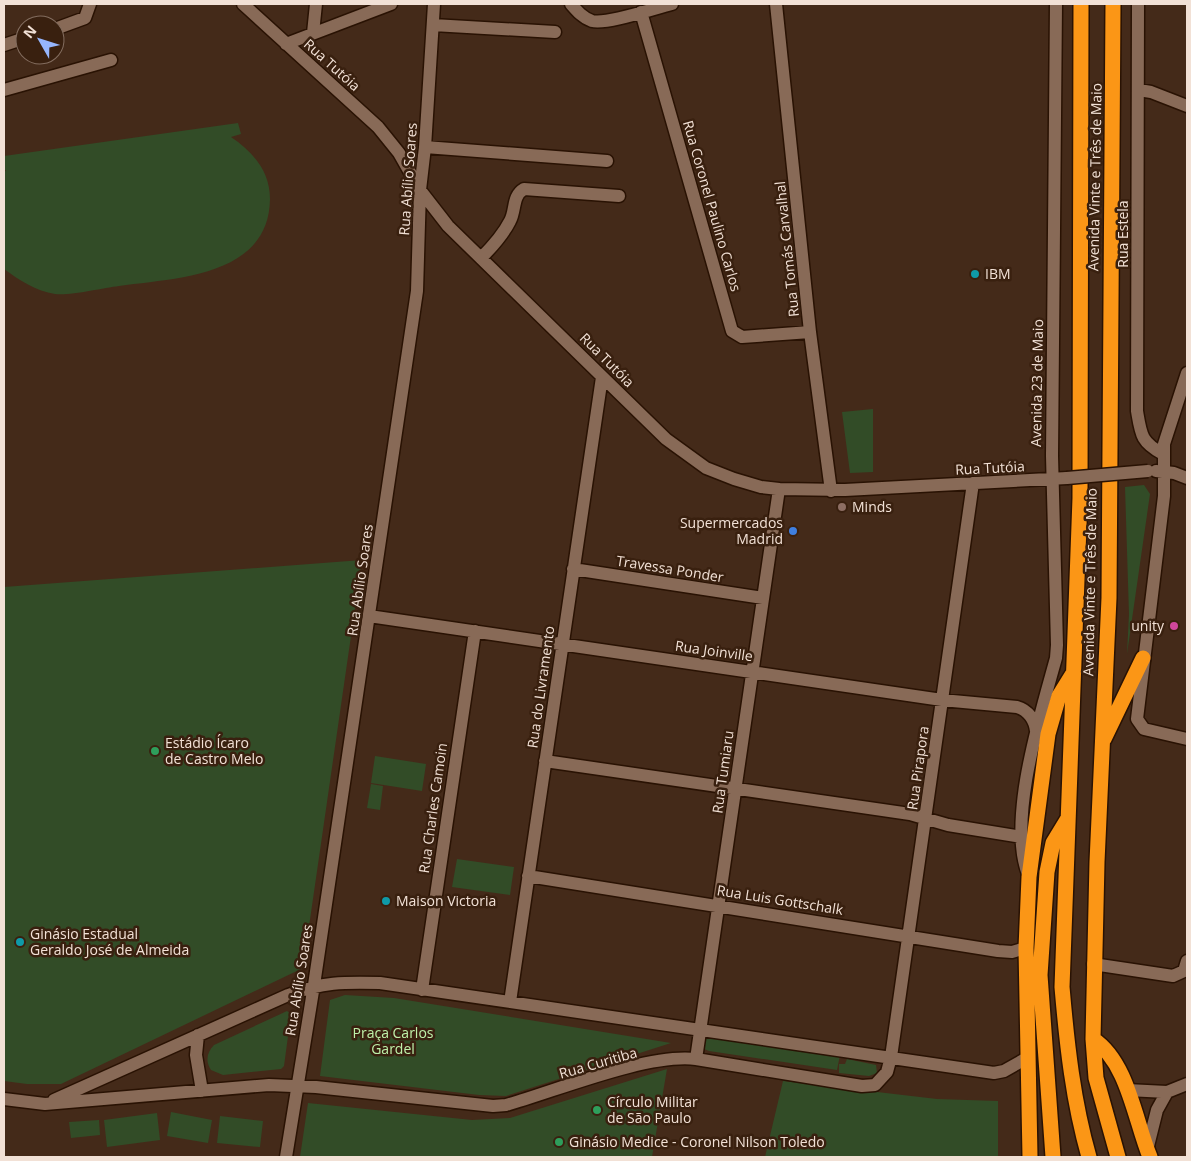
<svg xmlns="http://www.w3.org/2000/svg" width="1191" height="1161" font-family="'Open Sans',sans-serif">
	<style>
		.green { fill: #324c27 }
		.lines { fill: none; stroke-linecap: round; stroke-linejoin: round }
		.minor-casing { stroke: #291203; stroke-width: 15 }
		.highway-casing { stroke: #291203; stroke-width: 18 }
		.minor { stroke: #886a57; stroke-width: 12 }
		.highway { stroke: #fb9616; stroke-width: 15 }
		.minor-bridge-casing { stroke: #291203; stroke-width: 15; stroke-linecap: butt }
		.minor-bridge { stroke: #886a57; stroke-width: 12 }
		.culture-dot { fill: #0f9aa8; stroke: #39200f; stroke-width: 2 }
		.education-dot { fill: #8d6e63; stroke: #39200f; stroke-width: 2 }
		.shop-dot { fill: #3f7fe0; stroke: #39200f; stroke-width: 2 }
		.hotel-dot { fill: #d1479c; stroke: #39200f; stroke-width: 2 }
		.leisure-dot { fill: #2e9e5b; stroke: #39200f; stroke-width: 2 }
		.labels { text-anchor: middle; stroke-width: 5; stroke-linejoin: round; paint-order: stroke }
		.street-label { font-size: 14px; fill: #f2e1d6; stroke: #39200f }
		.poi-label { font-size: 14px; fill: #f2e1d6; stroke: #39200f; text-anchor: start }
		.park-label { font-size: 14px; fill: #bef1aa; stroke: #39200f }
	</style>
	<rect width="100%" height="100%" fill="#442a19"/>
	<path class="green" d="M238,123L241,134L231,137C253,152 270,171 270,199C269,277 175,278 119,286C103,288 69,296 55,294C36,291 19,280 4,269V173L6,170H4V156Z
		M873,409V472L850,473L842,412Z
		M1144,485L1150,494L1127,654L1129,614L1125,487Z
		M362,560L303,968L61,1084H27L4,1081V587Z
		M375,756L426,764L422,791L371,783Z
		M371,784L383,786L380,810L367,808Z
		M457,859L514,867L510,895L452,887Z
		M345,995L394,998L671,1043L506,1096L479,1095L320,1076L330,1000Z
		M287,1011L291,1014L284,1066L281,1069L223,1075L211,1070C205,1061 207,1052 214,1045Z
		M707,1037L840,1055L837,1070L709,1051L702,1048V1041Z
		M847,1059L876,1065L877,1073L869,1076L839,1073V1064H845Z
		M667,1069L652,1157H300L308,1103L472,1120L510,1118Z
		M783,1081L937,1099L998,1101V1157H765Z
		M171,1112L212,1120L208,1143L167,1136Z
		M157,1113L160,1140L107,1147L104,1120Z
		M220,1116L263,1121L260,1147L217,1143Z
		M99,1120L100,1135L71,1138L69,1122Z"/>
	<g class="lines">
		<defs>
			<path id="minor" d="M243,4L378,127L399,153L420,190L448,226L666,439L706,468L734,479L761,487L779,489L845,490L1067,478
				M571,4C577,11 583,18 592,21C607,25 655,8 672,4
				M776,4L810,332L831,491
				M1138,4L1137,411C1141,435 1141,442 1163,454
				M641,12L732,331L742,337L810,332
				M433,25L555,32
				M55,29L85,18L90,4
				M313,33L316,4
				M286,44L391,4
				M4,45L25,38
				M4,90L111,60
				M1139,90L1151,92L1187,106
				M425,147L607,161
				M481,258C492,247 503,235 510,221C516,210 512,196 524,189L619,196
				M1187,373L1164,444V496L1137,719L1144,729L1187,739
				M1156,471L1174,473L1187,478
				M573,569L763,598
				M369,616L942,700L1017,707C1028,710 1035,720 1036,731
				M545,761L910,814L948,825L1022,837
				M1028,874C1007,820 1041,713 1056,658L1057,645L1052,456L1056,4
				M528,876L998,951L1012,952L1026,948
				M1093,964L1173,976L1184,971L1187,961
				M422,990L475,631
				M510,1002L602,377
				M198,1035L196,1055L202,1091
				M696,1059L779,489
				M1127,1090L1167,1092L1187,1084
				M4,1099L45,1104L269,1085L316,1087L493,1106L506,1105C556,1091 647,1053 696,1059L862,1086L875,1085L887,1072L891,1057L973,483
				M54,1100L288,995C323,982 343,982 380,983L994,1073L1004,1071L1027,1058
				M1147,1150L1157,1110L1167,1092
				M286,1157L314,985L417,291L420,190L425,147L434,4"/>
			<path id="highway" d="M1081,4L1080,498L1062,987C1067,1045 1073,1101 1089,1157
				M1113,4L1109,598L1097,862L1093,1039L1096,1078L1118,1157
				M1104,739L1143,658
				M1093,1039C1128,1062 1135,1121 1150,1157
				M1030,1157L1026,948L1029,877L1048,734L1059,696L1072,675
				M1053,1157L1040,975L1047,872L1053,843L1067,820"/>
		</defs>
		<use href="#minor" class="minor-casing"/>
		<use href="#highway" class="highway-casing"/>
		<use href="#minor" class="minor"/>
		<use href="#highway" class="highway"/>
		<defs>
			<path id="minor-bridge" d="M1067,478L1148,471"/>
		</defs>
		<use href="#minor-bridge" class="minor-bridge-casing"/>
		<use href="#minor-bridge" class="minor-bridge"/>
	</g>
	<g class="culture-dot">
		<circle cx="975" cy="274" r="5"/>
		<circle cx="386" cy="901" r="5"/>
		<circle cx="20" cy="942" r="5"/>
	</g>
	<circle class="education-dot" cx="842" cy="507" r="5"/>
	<circle class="shop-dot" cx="793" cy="531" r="5"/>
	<circle class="hotel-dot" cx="1174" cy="626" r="5"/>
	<g class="leisure-dot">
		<circle cx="155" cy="751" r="5"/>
		<circle cx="597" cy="1110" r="5"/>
		<circle cx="559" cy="1142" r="5"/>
	</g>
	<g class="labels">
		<g class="street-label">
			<text transform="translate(332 65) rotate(42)" y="5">Rua Tutóia</text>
			<text transform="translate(1095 177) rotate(-89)" y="5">Avenida Vinte e Três de Maio</text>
			<text transform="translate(408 179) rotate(-86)" y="5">Rua Abílio Soares</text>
			<text transform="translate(712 206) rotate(74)" y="5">Rua Coronel Paulino Carlos</text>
			<text transform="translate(1123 234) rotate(-90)" y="5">Rua Estela</text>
			<text transform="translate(787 249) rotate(-96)" y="5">Rua Tomás Carvalhal</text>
			<text transform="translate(607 360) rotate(45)" y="5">Rua Tutóia</text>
			<text transform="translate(1037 383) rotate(-89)" y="5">Avenida 23 de Maio</text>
			<text transform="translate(990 468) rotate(-3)" y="5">Rua Tutóia</text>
			<text transform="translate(670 569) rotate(9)" y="5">Travessa Ponder</text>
			<text transform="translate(360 580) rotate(-82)" y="5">Rua Abílio Soares</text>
			<text transform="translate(1090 582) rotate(-89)" y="5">Avenida Vinte e Três de Maio</text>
			<text transform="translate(714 651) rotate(8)" y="5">Rua Joinville</text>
			<text transform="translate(541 687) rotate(-82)" y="5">Rua do Livramento</text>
			<text transform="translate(918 768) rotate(-82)" y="5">Rua Pirapora</text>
			<text transform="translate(723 772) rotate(-82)" y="5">Rua Tumiaru</text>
			<text transform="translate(433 808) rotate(-82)" y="5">Rua Charles Camoin</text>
			<text transform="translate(780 900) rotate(9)" y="5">Rua Luis Gottschalk</text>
			<text transform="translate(299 980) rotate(-81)" y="5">Rua Abílio Soares</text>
			<text transform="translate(598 1063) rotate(-16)" y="5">Rua Curitiba</text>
		</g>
		<g class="poi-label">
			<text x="985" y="279">IBM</text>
			<text x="852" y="512">Minds</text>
			<text x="783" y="528" text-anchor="end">Supermercados<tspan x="783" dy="16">Madrid</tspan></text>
			<text x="1164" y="631" text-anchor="end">unity</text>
			<text x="165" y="748">Estádio Ícaro<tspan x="165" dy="16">de Castro Melo</tspan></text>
			<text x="396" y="906">Maison Victoria</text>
			<text x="30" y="939">Ginásio Estadual<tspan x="30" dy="16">Geraldo José de Almeida</tspan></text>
			<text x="607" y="1107">Círculo Militar<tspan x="607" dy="16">de São Paulo</tspan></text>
			<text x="569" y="1147">Ginásio Medice - Coronel Nilson Toledo</text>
		</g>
		<g class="park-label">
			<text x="393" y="1038">Praça Carlos<tspan x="393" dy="16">Gardel</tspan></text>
		</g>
	</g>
	<rect width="1191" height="1161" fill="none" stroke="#f2e1d6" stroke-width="10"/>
	<g transform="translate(40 40) rotate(309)"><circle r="24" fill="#39200f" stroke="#836d5f"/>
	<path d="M0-4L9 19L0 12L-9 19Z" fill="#96b6fd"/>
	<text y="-8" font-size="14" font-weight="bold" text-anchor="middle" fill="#f2e1d6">N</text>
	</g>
</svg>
